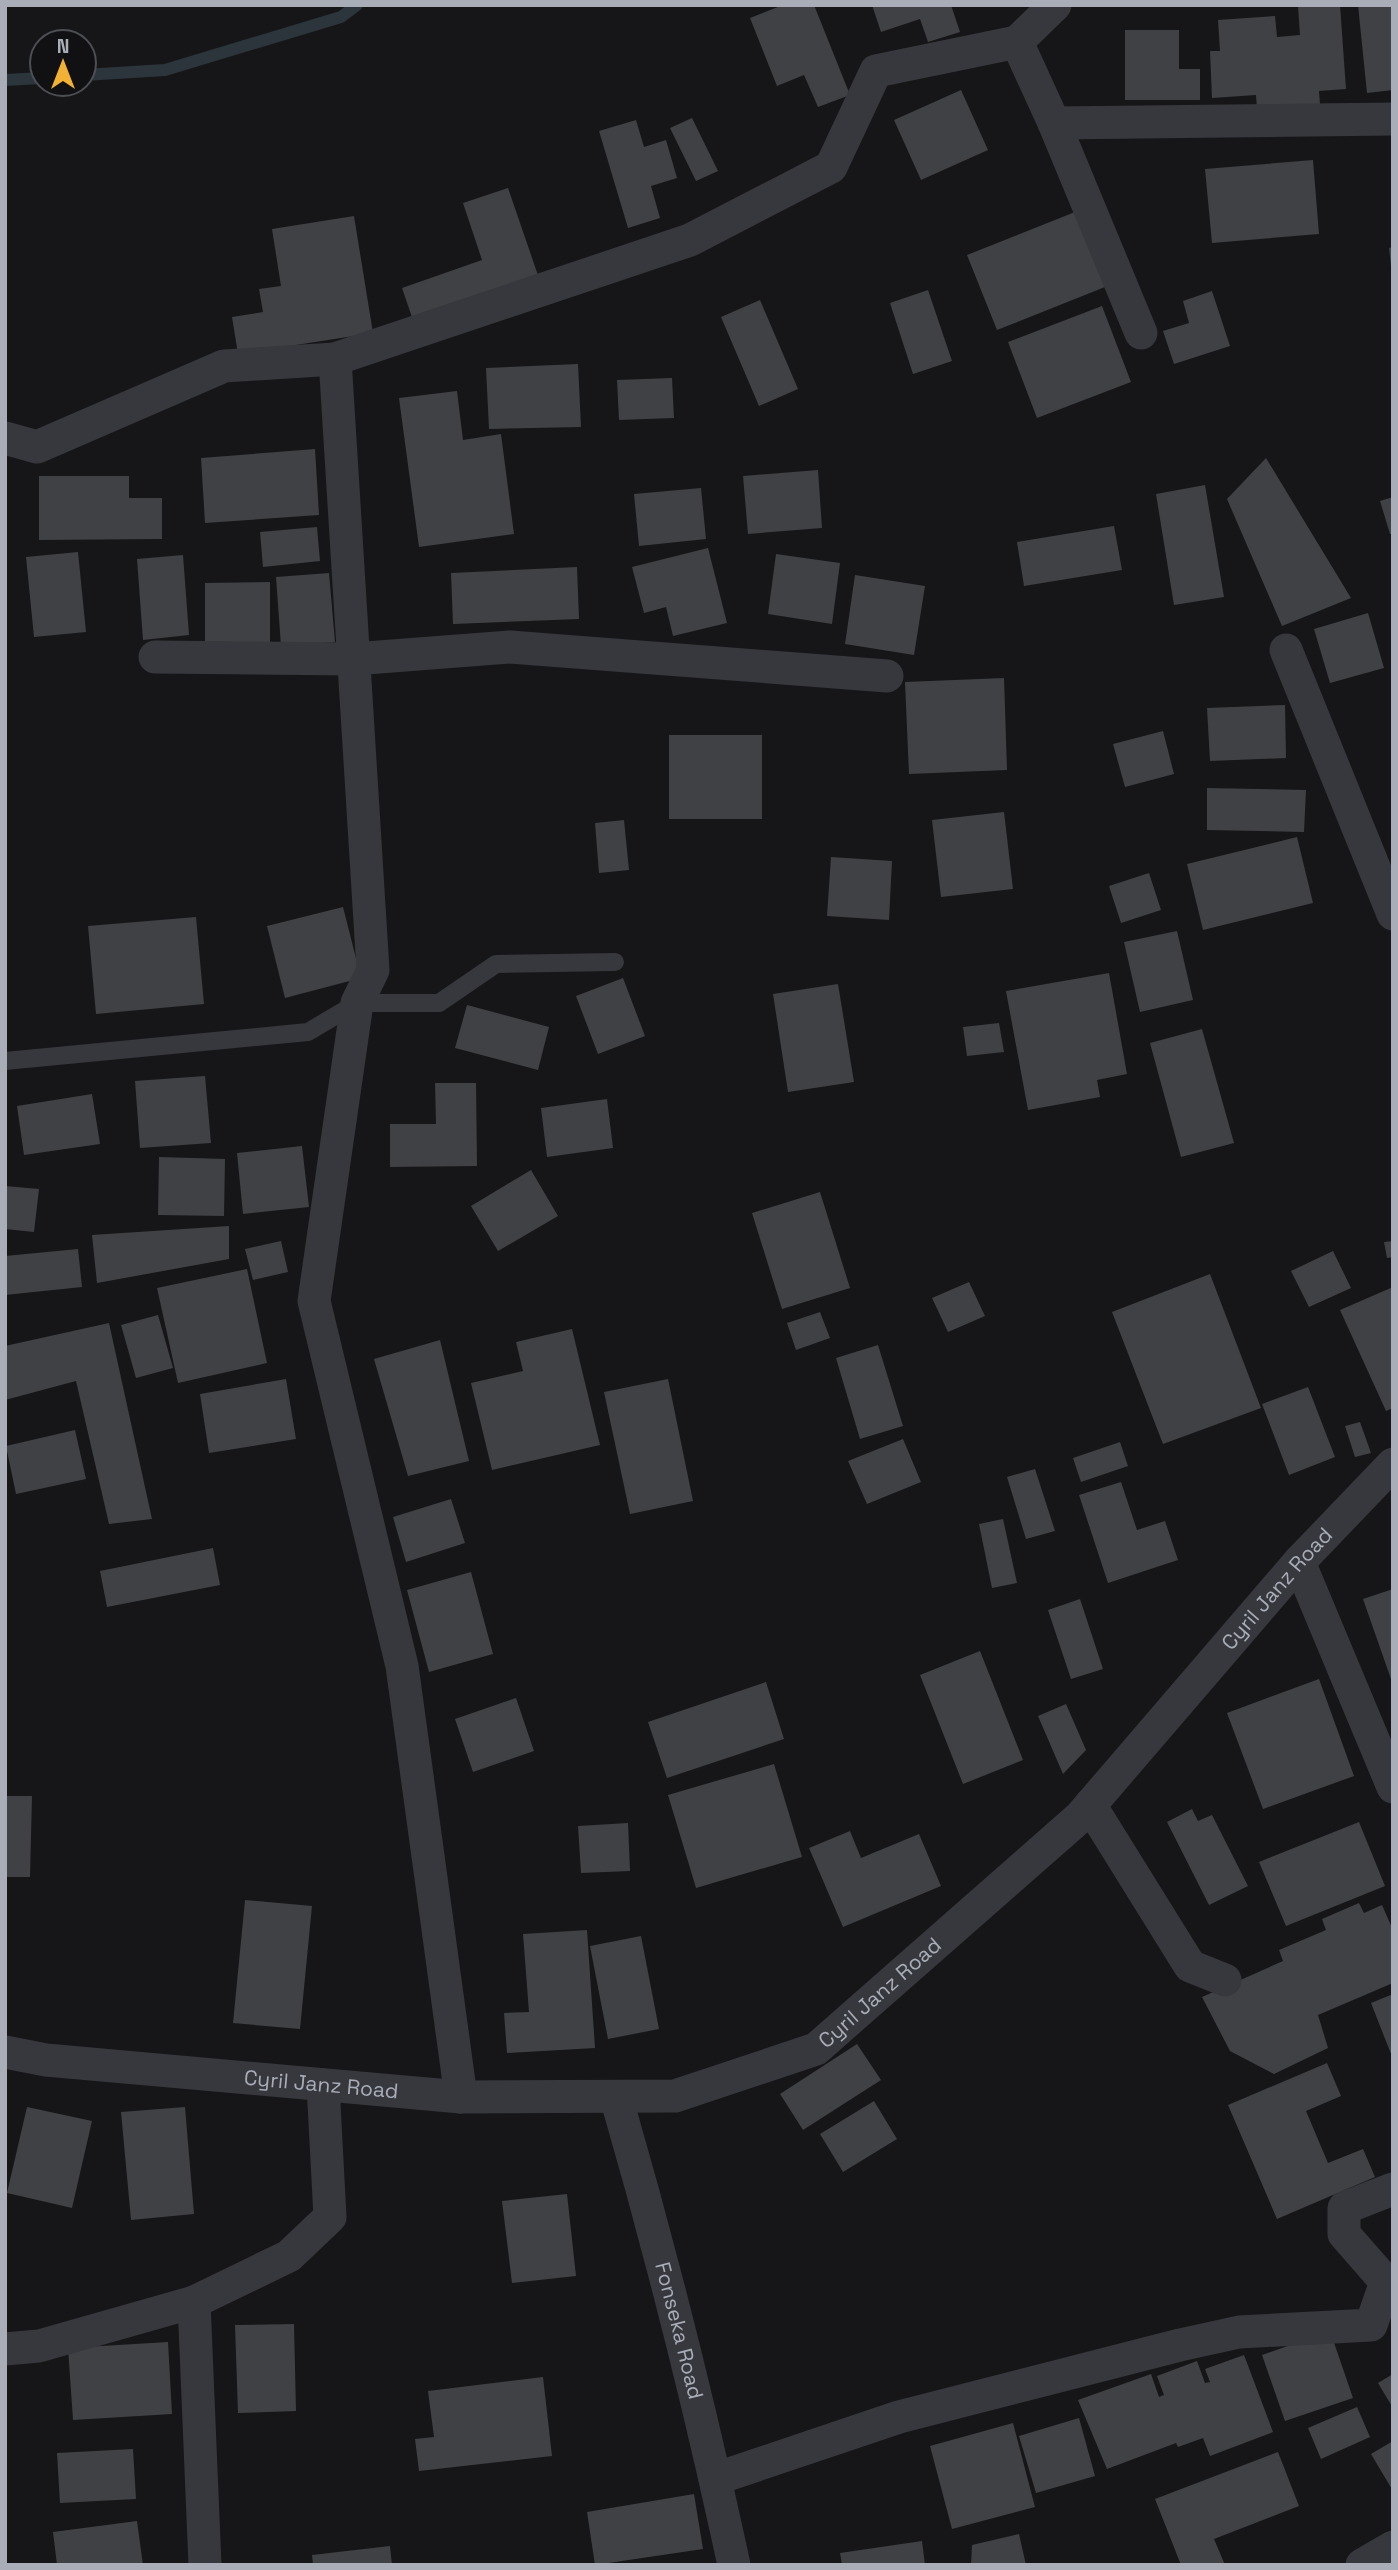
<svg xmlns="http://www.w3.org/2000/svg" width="1398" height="2570" font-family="'Space Grotesk',sans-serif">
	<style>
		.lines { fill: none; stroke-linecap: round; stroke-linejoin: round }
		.stream { stroke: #2c353c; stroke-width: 12 }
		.building { fill: #404145 }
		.lane { stroke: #37383d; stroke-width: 18 }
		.street { stroke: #37383d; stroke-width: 33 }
		.labels { text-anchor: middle; stroke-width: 7; stroke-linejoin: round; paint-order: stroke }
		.street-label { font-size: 21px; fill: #a8adb8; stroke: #111113 }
	</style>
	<rect width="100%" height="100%" fill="#161618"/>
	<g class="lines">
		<path class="stream" d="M84,75L165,70L341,17L357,5
			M5,80L42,78"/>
	</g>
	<path class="building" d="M783,5H814L850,95L818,107L804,75L777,86L750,18Z
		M872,5H951L960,32L928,42L920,19L881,32Z
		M1340,5L1346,89L1319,91L1320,105L1257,109L1256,95L1212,98L1210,51H1220L1218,20L1275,16L1277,37L1300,35L1298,6Z
		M1358,5H1393V90L1367,93Z
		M1125,30H1179V69H1200V100H1125Z
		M961,90L988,150L921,180L894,120Z
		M692,118L718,171L696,181L670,128Z
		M636,120L644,147L666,140L677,178L651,186L660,218L628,228L599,131Z
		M1313,160L1319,234L1212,243L1205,169Z
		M508,188L541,284L415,326L402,288L482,260L463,203Z
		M1075,212L1105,287L997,330L967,255Z
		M354,216L373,333L238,354L232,317L263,312L259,289L281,286L272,229Z
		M1393,247V266H1391L1389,248Z
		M928,290L952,361L913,374L890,303Z
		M1212,291L1230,346L1174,364L1163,331L1189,323L1183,301Z
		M760,300L798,389L759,406L721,317Z
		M1102,306L1131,382L1037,418L1008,342Z
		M578,364L581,427L489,429L486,368Z
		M672,378L674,418L619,420L617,380Z
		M457,391L463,440L501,434L514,534L419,547L399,398Z
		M315,449L319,515L205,523L201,458Z
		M1266,458L1351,598L1282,626L1227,499Z
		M818,470L822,528L748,534L743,476Z
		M39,476H129V498H162V539L39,540Z
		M1205,485L1224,597L1174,605L1156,494Z
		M701,488L706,539L639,546L634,494Z
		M1393,497V534H1390L1380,501Z
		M1114,526L1122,570L1024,586L1017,542Z
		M317,527L320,561L263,567L260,532Z
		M708,548L727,623L673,636L666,607L644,613L632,567Z
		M78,552L86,632L34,637L26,557Z
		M776,554L840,563L832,624L768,614Z
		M183,555L189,635L143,640L137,559Z
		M577,567L579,619L453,624L451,573Z
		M329,573L335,642L281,646L276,577Z
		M855,575L925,586L914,655L845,644Z
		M270,582V642L205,643V583Z
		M1368,613L1384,668L1330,683L1314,629Z
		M1004,678L1007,770L909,774L905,682Z
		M1285,705L1286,758L1210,761L1207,708Z
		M1163,731L1174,774L1125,787L1113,744Z
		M669,735H762V819H669Z
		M1207,788L1306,790L1304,832L1207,830Z
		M1004,812L1013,889L941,897L932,820Z
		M624,820L629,870L599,873L595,823Z
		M1297,837L1313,903L1203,930L1187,864Z
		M831,857L892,861L889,920L827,916Z
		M1149,873L1161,910L1121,923L1109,886Z
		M343,907L361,978L285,998L267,926Z
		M196,917L204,1004L96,1014L88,926Z
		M1177,931L1193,1000L1140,1012L1124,942Z
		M1109,973L1127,1074L1097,1080L1100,1097L1028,1110L1006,991Z
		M623,978L645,1036L598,1054L576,996Z
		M838,984L854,1082L788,1092L773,994Z
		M467,1005L549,1027L538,1070L455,1048Z
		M999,1023L1004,1052L967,1056L963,1027Z
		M1202,1029L1234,1143L1181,1157L1150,1043Z
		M205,1076L211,1143L140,1148L135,1081Z
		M435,1083H476L477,1166L390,1167V1124H436Z
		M92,1094L100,1144L24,1155L17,1106Z
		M607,1099L613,1148L547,1157L541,1108Z
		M302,1146L309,1207L243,1214L237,1153Z
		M159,1157L225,1159L224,1216L158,1215Z
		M531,1170L558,1216L498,1251L471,1206Z
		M5,1186L39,1189L34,1232L5,1229Z
		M820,1192L850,1288L782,1309L752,1213Z
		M229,1226V1259L97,1283L92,1235Z
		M281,1241L288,1272L253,1280L245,1249Z
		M1393,1241V1257L1387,1258L1384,1242Z
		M78,1249L82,1287L5,1295V1256Z
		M1333,1251L1351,1288L1309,1307L1291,1271Z
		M247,1269L267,1363L178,1383L157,1288Z
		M1210,1274L1261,1408L1163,1444L1112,1312Z
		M969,1282L985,1316L948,1332L932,1298Z
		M1393,1287V1408L1386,1411L1340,1310Z
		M820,1312L830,1338L796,1350L787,1323Z
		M158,1315L173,1368L136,1378L121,1325Z
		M109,1323L152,1519L109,1524L76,1381L5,1400V1346Z
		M572,1329L600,1445L492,1470L471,1383L523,1371L516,1342Z
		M440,1340L469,1461L408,1476L374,1359Z
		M878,1345L903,1426L860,1439L836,1358Z
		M286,1379L296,1439L209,1453L200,1394Z
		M668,1379L693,1501L630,1514L604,1392Z
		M1308,1387L1335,1457L1289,1475L1262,1404Z
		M1360,1422L1371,1453L1355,1457L1345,1426Z
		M75,1430L86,1479L16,1494L6,1446Z
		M903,1439L921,1482L867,1504L848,1461Z
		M1120,1442L1128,1466L1081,1482L1073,1458Z
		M1035,1469L1055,1531L1026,1539L1007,1477Z
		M1121,1482L1137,1530L1165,1521L1178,1560L1108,1583L1079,1495Z
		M451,1499L465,1543L406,1562L393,1517Z
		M1003,1519L1017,1583L992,1588L979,1524Z
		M213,1548L220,1585L107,1607L100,1571Z
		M471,1572L493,1654L429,1672L407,1590Z
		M1393,1589V1681L1392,1682L1363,1599Z
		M1080,1599L1103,1669L1071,1679L1048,1610Z
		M980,1651L1023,1760L963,1784L920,1675Z
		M1319,1679L1354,1776L1263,1809L1227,1713Z
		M766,1682L784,1739L667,1778L648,1722Z
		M516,1698L534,1751L473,1772L455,1719Z
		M1066,1704L1086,1750L1063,1774L1038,1716Z
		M774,1764L802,1857L696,1888L668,1795Z
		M5,1796H32L30,1877H5Z
		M1192,1809L1198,1821L1212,1815L1248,1886L1209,1905L1167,1822Z
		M1359,1822L1385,1886L1286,1926L1259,1862Z
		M628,1823L630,1871L581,1873L578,1826Z
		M850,1831L861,1858L919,1834L941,1886L843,1927L809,1848Z
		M245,1900L312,1906L300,2029L233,2023Z
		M1359,1903L1364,1913L1382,1905L1393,1930V1983L1318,2015L1328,2048L1274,2074L1230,2051L1202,1997L1283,1961L1279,1950L1326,1930L1322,1919Z
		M587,1930L595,2048L507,2053L504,2013L529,2012L523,1934Z
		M641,1936L659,2029L608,2039L590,1946Z
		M1393,1994V2059L1371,2003Z
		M857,2044L881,2080L803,2130L780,2094Z
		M1327,2063L1341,2096L1306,2111L1328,2163L1363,2149L1375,2177L1277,2219L1228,2105Z
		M874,2101L897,2139L843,2172L820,2134Z
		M27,2107L92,2121L72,2208L7,2193Z
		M185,2107L194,2214L131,2220L121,2112Z
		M567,2194L576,2276L512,2283L502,2201Z
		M294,2324L296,2411L238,2413L235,2325Z
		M1330,2331L1353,2398L1285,2421L1262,2355Z
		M168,2342L172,2414L73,2420L68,2348Z
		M1244,2355L1273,2432L1210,2456L1203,2438L1178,2447L1176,2443L1107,2469L1078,2400L1151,2374L1159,2397L1164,2395L1157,2376L1197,2361L1205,2383L1210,2382L1205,2369Z
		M1393,2374V2408L1378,2383Z
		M543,2377L552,2456L419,2471L415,2439L434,2437L428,2391Z
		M1357,2407L1370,2437L1321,2459L1308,2428Z
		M1079,2418L1095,2476L1036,2493L1019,2436Z
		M1013,2423L1035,2507L952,2529L930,2446Z
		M1393,2441V2491L1371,2454Z
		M133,2449L136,2499L60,2503L57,2453Z
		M1278,2452L1299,2506L1214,2539L1225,2565H1181L1155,2499Z
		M694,2494L703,2549L595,2565L587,2512Z
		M137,2521L143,2565H57L53,2532Z
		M1019,2534L1026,2565H971L972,2545Z
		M922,2541L925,2565H842L840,2553Z
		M390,2546L392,2565H313L312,2555Z"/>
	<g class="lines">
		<path class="lane" d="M5,1061L308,1032L357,1003H439L496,964L615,962"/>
		<g class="street">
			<path d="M1017,42L1055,5"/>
			<path d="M1054,123L1141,333"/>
			<path d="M5,438L37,447L224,366L335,359"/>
			<path d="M1286,650L1393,914"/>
			<path d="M155,657L353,659L510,647L887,676"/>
			<path d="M1299,1562L1393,1787"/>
			<path d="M1090,1805L1190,1966L1225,1980"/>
			<path id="s1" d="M5,2052L46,2060L461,2097L675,2096L816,2049L1080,1817L1299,1562L1393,1464"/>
			<path d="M461,2097L402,1666L314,1301L357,1003L373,970L335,359L690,240L831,167L876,71L1017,42L1054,123L1393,119"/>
			<path id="s2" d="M616,2097C661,2252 700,2407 734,2565"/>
			<path d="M194,2302L205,2565"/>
			<path d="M5,2349L39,2346L194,2302L289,2256L330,2217L323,2085"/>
			<path d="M715,2479L899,2417L1180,2345L1239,2332L1371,2325L1386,2282L1344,2234V2208L1393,2189"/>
			<path d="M1362,2565L1393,2547"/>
		</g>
	</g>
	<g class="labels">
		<g class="street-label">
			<text dy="7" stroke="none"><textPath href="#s1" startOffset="1474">Cyril Janz Road</textPath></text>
			<text dy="7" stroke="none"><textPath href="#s1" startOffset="906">Cyril Janz Road</textPath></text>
			<text dy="7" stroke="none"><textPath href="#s1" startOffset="318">Cyril Janz Road</textPath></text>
			<text dy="7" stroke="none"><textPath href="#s2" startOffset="242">Fonseka Road</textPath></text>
		</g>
	</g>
	<rect width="1398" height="2570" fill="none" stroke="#a8adb8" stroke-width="14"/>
	<g transform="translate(63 63)"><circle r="33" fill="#111113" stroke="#4d4f55" stroke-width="2"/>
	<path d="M0-5L12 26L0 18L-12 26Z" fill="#f2b134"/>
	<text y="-10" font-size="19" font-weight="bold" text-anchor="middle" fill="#a8adb8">N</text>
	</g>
</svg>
